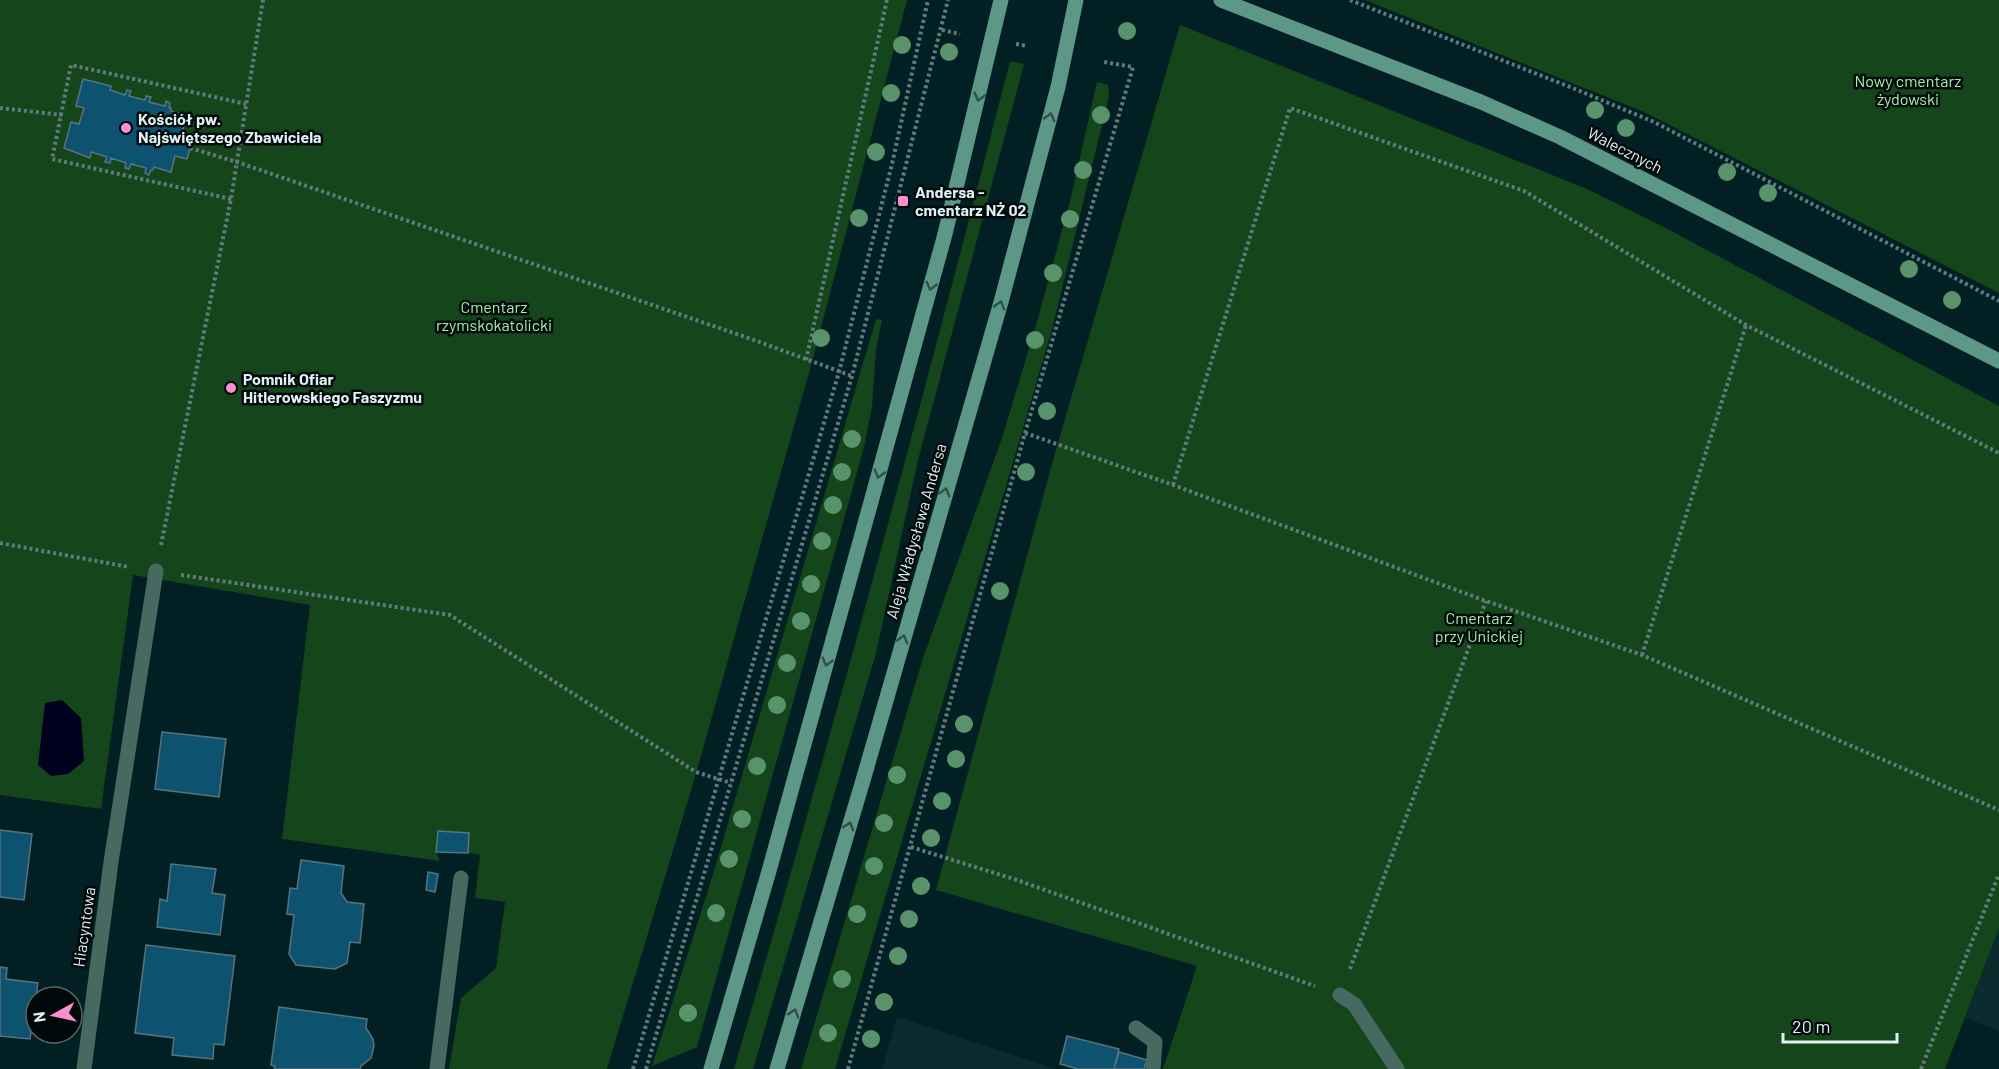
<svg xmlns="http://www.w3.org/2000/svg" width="1999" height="1069" font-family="Barlow,sans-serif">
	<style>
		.built { fill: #0b2b2e }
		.green { fill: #15451b }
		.water { fill: #00001f }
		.building { fill: #0d536f; stroke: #59727f; stroke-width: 1.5 }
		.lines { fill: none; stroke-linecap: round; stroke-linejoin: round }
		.path { stroke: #627a7d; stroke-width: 4; stroke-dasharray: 3 3; stroke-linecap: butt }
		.lane { stroke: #466a5f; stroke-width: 15 }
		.street { stroke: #466a5f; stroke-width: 15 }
		.secondary { stroke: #5c9787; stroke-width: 15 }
		.tree { fill: #59936b }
		.oneway { stroke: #2e5048 }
		.poi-dot { fill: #f790cd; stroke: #010809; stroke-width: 2 }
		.labels { text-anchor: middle; stroke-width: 5; stroke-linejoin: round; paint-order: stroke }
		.park-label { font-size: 16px; fill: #a1f1a6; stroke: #010809 }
		.poi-label { font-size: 16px; font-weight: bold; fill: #e0f1f3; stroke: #010809; text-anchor: start }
		.street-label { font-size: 16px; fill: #e0f1f3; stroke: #010809 }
	</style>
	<rect width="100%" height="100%" fill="#022023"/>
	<path class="built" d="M1999,929V1031L1965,1018Z
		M897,1017L1055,1069H882Z"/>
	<path class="green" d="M0,0H907L812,362L693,784L607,1069H449L461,998L496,968L505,902L475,898L480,855L468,853L469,833L438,831L436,852L440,861L282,839L310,605L133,575L101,809L0,795Z
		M1365,0H1999V293L1644,112Z
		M1180,25L1587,189L1660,225L1999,406V929L1945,1069H1163L1197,966L936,890L1057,446Z
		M1010,61L1024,64L918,460L876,653L753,1069H734C832,735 924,398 1010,61Z
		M1097,82L1108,85L1109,96L1053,326L835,1069H801L922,661L1002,438L1037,322L1070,201Z
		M876,319L882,320L876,349L872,407L864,447L697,1047L652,1066L711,881Z"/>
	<path class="water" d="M62,700L81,718L84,761L68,774L51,776L38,765L45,703Z"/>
	<path class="building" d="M83,79L111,86L110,90L125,95L127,90L131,91L129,96L145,100L146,96L151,97L149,102L165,106L166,101L170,103L169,108H171V111L187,116L182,132L194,135L187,159L175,156L171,172L154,167L153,170H151L149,175L145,173L146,168L131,164L129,169L125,168L126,163L111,158L110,163L105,162L107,157L91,152L90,158L64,148L71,122L79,124L84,108L76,106Z
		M162,732L226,739L219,797L155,789Z
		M0,830L32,834L24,900L0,897Z
		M438,831L469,833L468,853L436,852Z
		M301,860L344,866L341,893L347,902L364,904L360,943L350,942L347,963L335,969L296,965L289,954L294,915L287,914L290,888L297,889Z
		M171,864L216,869L212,893L225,895L220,935L157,927L160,899L167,901Z
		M428,872L438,874L435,892L426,890Z
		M146,945L235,956L224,1045L214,1044L213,1059L172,1055L174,1038L135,1033Z
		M0,967L7,968L6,979L38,983L30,1039L0,1036Z
		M279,1007L367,1019L366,1028L373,1039L374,1046L371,1058L361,1066L360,1069H274L275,1066L271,1065Z
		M1067,1036L1119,1049L1114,1069H1078L1060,1064Z
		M1119,1052L1147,1060L1144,1069H1114Z"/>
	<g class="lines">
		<path class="path" d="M1350,0L1575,89L1654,122L1999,301
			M942,30L960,34
			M1016,44L1027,46
			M0,108L62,115
			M190,148L237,162L754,340L852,376
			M231,199L52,159L71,65L246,104
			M806,360L887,0
			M1025,433L1173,485L1486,601L1642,655L1999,810
			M1173,485L1290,108L1524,191L1746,325L1999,453
			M0,543L129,567
			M161,545L231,199L263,0
			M181,575L450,615L696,772L731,783
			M1642,655L1746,325
			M911,847L1017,880L1315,986
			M1350,969L1486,601
			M633,1069L839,372L892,164L928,0
			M646,1069L852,376L948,0
			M848,1069L1025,433L1133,67L1104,62
			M1921,1069L1999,874"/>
		<path class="lane" d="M1340,995L1354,1004L1397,1069
			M1136,1028L1155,1042L1153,1069"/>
		<path class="street" d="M84,1069L111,862L156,571
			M437,1069L461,878"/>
		<path class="secondary" d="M1221,0L1481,102L1560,137L1999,361
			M711,1069L769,871L945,234L1001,0
			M777,1069L864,777L1001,302L1058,87L1076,0"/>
	</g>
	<g class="tree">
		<circle cx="1127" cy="31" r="9"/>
		<circle cx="902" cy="45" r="9"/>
		<circle cx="949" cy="52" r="9"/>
		<circle cx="891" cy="93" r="9"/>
		<circle cx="1595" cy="110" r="9"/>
		<circle cx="1101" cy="115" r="9"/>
		<circle cx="1626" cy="128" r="9"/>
		<circle cx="876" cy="152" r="9"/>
		<circle cx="1083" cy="170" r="9"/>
		<circle cx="1727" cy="172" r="9"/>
		<circle cx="1768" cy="193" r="9"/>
		<circle cx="859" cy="218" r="9"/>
		<circle cx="1070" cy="219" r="9"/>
		<circle cx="1909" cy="269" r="9"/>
		<circle cx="1053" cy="273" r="9"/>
		<circle cx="1952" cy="300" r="9"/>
		<circle cx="821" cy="338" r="9"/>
		<circle cx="1035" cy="340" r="9"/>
		<circle cx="1047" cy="411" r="9"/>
		<circle cx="852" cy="439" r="9"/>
		<circle cx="842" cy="472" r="9"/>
		<circle cx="1026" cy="472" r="9"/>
		<circle cx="833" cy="505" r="9"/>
		<circle cx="822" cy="541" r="9"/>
		<circle cx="811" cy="584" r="9"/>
		<circle cx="1000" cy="591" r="9"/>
		<circle cx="801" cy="621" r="9"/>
		<circle cx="787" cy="663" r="9"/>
		<circle cx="777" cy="705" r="9"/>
		<circle cx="964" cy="724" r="9"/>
		<circle cx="956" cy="759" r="9"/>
		<circle cx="757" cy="766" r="9"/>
		<circle cx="897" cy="775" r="9"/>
		<circle cx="942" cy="801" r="9"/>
		<circle cx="742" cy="819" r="9"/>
		<circle cx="884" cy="823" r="9"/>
		<circle cx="931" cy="838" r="9"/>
		<circle cx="729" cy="859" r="9"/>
		<circle cx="874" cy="866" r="9"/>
		<circle cx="921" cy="886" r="9"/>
		<circle cx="716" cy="913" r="9"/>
		<circle cx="857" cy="914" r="9"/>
		<circle cx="909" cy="919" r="9"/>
		<circle cx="898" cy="956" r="9"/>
		<circle cx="842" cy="979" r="9"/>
		<circle cx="884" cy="1002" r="9"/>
		<circle cx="688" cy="1013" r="9"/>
		<circle cx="828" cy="1033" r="9"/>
		<circle cx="871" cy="1039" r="9"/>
	</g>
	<defs><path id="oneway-chevron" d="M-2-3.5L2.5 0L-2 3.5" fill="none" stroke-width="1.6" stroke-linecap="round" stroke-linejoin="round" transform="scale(1.5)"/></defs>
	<g class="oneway">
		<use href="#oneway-chevron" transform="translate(979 97) rotate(104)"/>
		<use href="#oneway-chevron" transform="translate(1050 117) rotate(-75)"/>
		<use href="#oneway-chevron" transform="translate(931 286) rotate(105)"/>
		<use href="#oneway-chevron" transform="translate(1000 305) rotate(-74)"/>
		<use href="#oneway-chevron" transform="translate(879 474) rotate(106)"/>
		<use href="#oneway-chevron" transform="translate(945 492) rotate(-74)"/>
		<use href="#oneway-chevron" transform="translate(903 639) rotate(-74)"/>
		<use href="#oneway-chevron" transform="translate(827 662) rotate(106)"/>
		<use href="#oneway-chevron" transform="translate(849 826) rotate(-73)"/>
		<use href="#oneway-chevron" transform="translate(794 1013) rotate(-73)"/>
	</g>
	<g class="poi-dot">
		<circle cx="126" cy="128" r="6"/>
		<rect x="897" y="195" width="12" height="12" rx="3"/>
		<circle cx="231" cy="388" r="6"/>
	</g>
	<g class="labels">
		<g class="park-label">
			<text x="1908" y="87">Nowy cmentarz<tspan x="1908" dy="18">żydowski</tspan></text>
			<text x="494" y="313">Cmentarz<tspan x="494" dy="18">rzymskokatolicki</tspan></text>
			<text x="1479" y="624">Cmentarz<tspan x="1479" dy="18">przy Unickiej</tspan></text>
		</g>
		<g class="poi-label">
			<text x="138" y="125">Kościół pw.<tspan x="138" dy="18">Najświętszego Zbawiciela</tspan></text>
			<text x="915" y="198">Andersa -<tspan x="915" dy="18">cmentarz NŻ 02</tspan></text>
			<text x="243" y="385">Pomnik Ofiar<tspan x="243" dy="18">Hitlerowskiego Faszyzmu</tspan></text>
		</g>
		<g class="street-label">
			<text transform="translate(1625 150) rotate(27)" y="6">Walecznych</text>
			<text transform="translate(916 531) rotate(-74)" y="6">Aleja Władysława Andersa</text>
			<text transform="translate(84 927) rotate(-82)" y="6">Hiacyntowa</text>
		</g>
	</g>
	<g transform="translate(54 1015) rotate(262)"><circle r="28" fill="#010809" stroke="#5a6567" stroke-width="1.5"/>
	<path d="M0-4.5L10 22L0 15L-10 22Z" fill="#f790cd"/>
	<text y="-9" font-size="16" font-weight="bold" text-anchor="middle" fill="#e0f1f3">N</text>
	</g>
	<path d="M1783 1033v9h114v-9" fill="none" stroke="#e0f1f3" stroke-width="3"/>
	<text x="1792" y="1033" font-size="18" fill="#e0f1f3" stroke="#010809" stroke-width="4.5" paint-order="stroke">20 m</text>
</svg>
